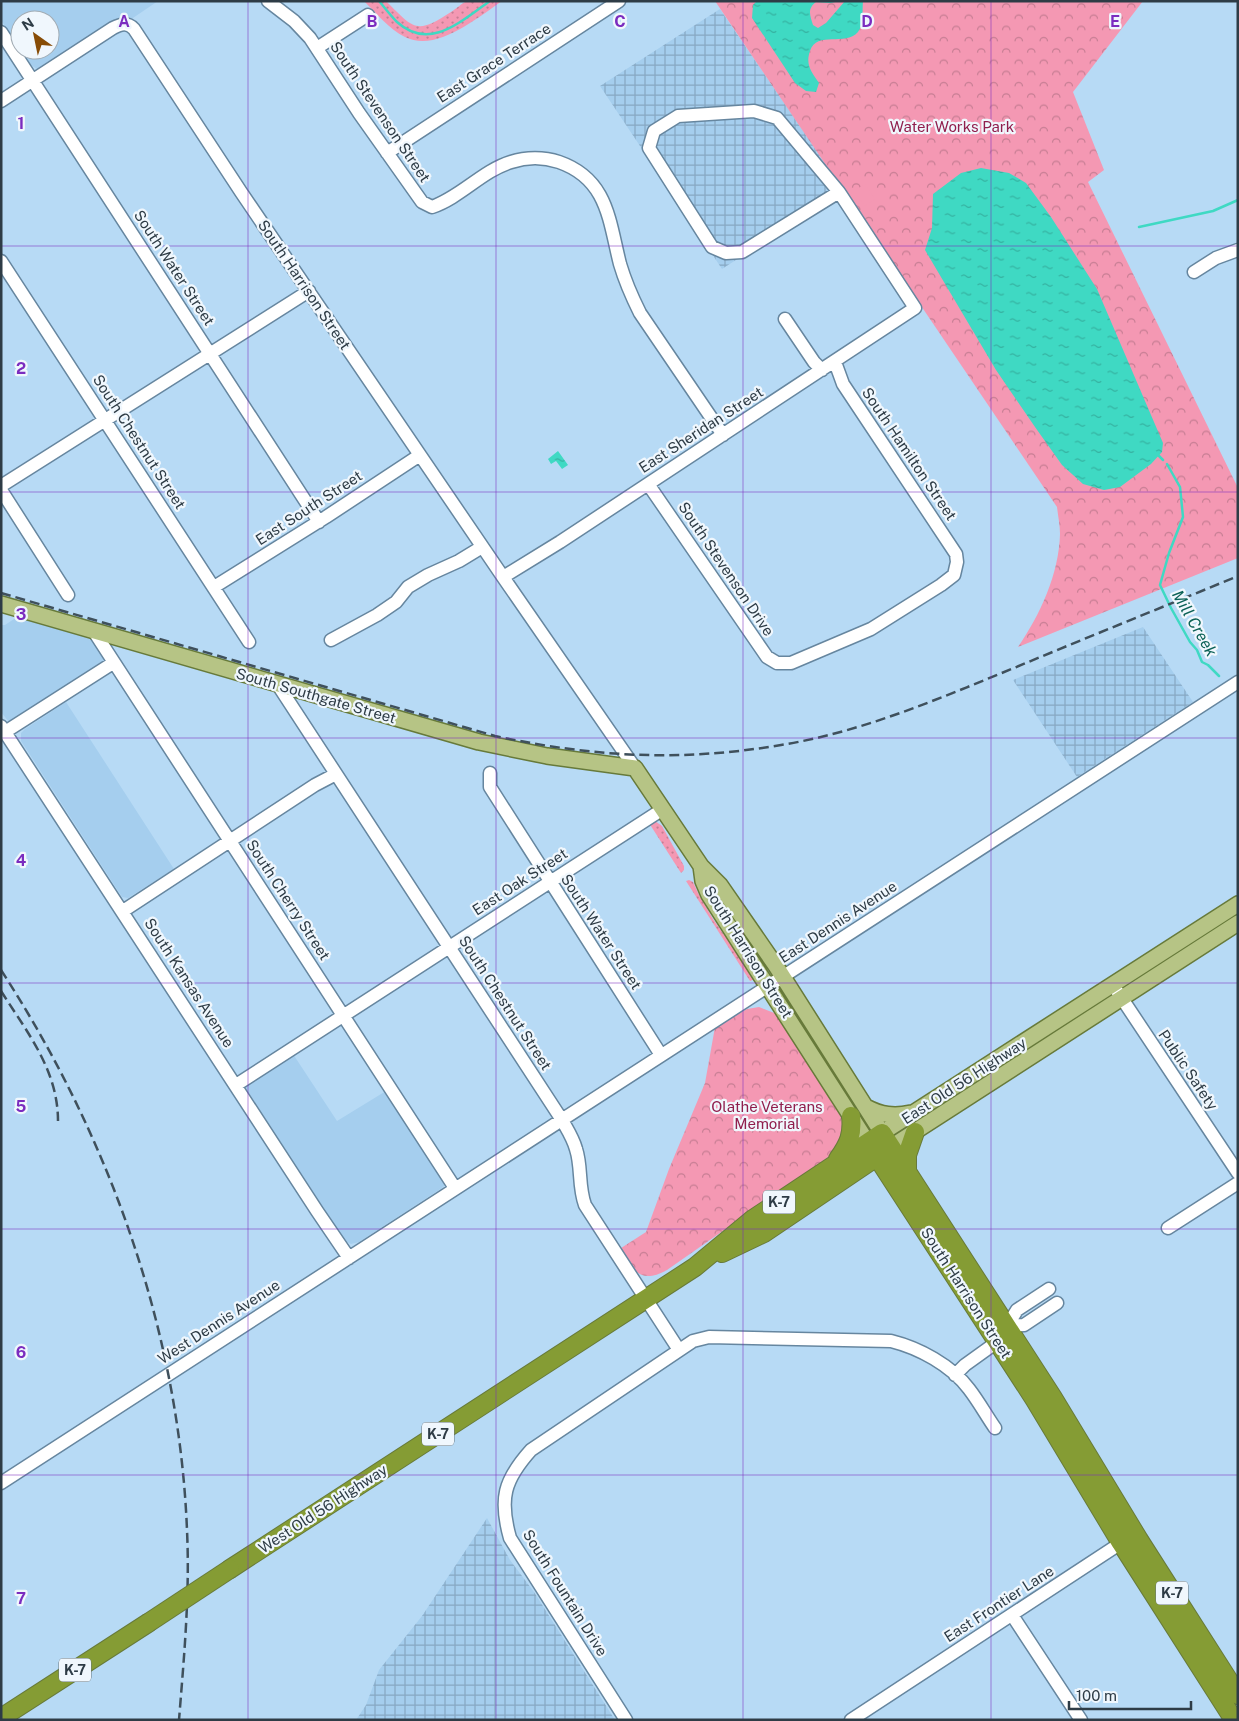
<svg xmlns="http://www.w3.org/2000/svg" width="1239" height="1721" font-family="'Public Sans',sans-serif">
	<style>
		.built { fill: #a5ceee }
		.industrial { fill: url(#industrial-grid) }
		.grass { fill: url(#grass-dots) }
		.forest { fill: url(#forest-crowns) }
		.garden { fill: #f498b3 }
		.water { fill: url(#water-ripples) }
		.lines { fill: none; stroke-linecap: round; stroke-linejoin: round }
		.stream { stroke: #3fd9c3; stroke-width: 2.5 }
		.minor-casing { stroke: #66869f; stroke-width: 15 }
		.major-casing { stroke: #677a3a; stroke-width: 18 }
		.highway-casing { stroke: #677a3a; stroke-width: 20 }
		.minor { stroke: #fff; stroke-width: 12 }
		.major { stroke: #b6c485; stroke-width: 15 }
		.highway { stroke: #859c34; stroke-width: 18 }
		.rail { stroke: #3f505c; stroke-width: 2.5; stroke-dasharray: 10 5; stroke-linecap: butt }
		.highway-bridge-casing { stroke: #677a3a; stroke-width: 20; stroke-linecap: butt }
		.highway-bridge { stroke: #859c34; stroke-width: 18 }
		.grid { fill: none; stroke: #7b2cbf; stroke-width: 1; stroke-opacity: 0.55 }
		.labels { text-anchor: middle; stroke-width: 4.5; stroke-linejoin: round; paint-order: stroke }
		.shield { fill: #f0f7fd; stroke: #68747d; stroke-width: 1 }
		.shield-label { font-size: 14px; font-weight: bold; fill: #2e3c46 }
		.street-label { font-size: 15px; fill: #2e3c46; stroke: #f0f7fd }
		.park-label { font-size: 15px; fill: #901e4d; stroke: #f0f7fd }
		.water-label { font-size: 16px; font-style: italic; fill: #0c6257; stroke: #f0f7fd }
		.grid-label { font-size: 16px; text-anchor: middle; font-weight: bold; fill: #7b2cbf; stroke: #f0f7fd; stroke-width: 4.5; stroke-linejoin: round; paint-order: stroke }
	</style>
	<defs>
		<pattern id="industrial-grid" width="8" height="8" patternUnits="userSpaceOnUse" patternTransform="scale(1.25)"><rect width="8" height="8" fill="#a5ceee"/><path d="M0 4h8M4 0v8" fill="none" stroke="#87a8c3"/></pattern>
		<pattern id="grass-dots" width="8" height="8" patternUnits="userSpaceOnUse" patternTransform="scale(1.25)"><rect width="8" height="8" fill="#f498b3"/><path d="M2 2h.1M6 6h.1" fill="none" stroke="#c67d93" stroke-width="1.8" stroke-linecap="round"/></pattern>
		<pattern id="forest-crowns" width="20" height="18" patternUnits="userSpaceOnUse" patternTransform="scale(1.25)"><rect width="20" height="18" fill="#f498b3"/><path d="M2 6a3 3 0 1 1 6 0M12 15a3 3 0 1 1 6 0" fill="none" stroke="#c67d93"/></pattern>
		<pattern id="water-ripples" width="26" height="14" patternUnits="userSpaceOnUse" patternTransform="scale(1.25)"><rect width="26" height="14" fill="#3fd9c3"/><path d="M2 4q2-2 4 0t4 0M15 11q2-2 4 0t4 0" fill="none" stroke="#35b1a0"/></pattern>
	</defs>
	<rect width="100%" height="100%" fill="#b7daf5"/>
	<path class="built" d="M1,1H158L130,20L83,41H81L46,63L45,66L37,69L31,65L21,50H50V20H20V49L1,20Z
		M20,615L90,635L104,660V663L9,722L1,712V625H5Z
		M66,702L174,869L128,898L122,897L21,741V733L25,729Z
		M293,1054L337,1121L386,1091L444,1181V1186L442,1188L359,1242L351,1244L345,1241L245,1087L246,1085Z"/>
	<path class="industrial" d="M720,9L840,185L829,200L722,269L600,86Z
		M1143,627L1193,702L1077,777L1013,680Z
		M487,1518L510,1560L534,1592L615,1720H356L366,1705L379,1670L422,1616Z"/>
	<path class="grass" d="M364,1H386C414,29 416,35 451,12C456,9 462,3 467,1C475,0 493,1 502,1C477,18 436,53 405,37C389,29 376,13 364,1Z
		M655,821L662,826L684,866V870L681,873L649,823Z
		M689,880L693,882L698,893L713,919L755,979L750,981L686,881Z"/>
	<path class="forest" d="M715,1H1143L1073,92L1104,170L1088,182L1238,488V558L1018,647C1040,615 1059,574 1060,534C1060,525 1058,516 1057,507Z
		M759,1007L782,1016L849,1116L840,1149L667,1270C640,1285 634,1270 618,1250L646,1232L669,1169L705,1083L715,1027L747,1009Z"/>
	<path class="garden" d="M865,184L875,199L865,206L854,191Z"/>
	<path class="water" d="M757,1H841L830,3L816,2C807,9 810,15 813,25L818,28L826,23L845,1H863C862,11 864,24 858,32C845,47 817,30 810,51C805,65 812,72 819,83L816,92L806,91L795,83L752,18L753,5Z
		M981,168L1009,173L1026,183L1051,217L1097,289L1163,443L1162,452L1151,464L1120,487L1104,490L1083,484L1062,465L1035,427L996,370L925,250L932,228L933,194L961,173Z
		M558,451L568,465L562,469L556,461L551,464L548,459Z"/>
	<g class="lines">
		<path class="stream" d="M379,1C385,8 391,16 397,22C430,52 462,20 490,1
			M1139,227L1213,211L1238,200
			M1157,454L1163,460
			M1167,464L1180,487L1183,517L1169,553L1160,585L1171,608L1190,642L1197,650L1202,662L1208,665L1219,676"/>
		<defs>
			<path id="minor" d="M268,1L294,21L310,38L359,113L422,202L432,207C461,197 482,171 511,162C526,157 544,157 559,162C608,179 609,221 620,264C625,281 632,297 640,313L723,435
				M1,32L319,522
				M317,48L368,15
				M1,101L113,28C121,24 127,22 134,29L241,192L503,577L635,768
				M387,153L619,1
				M1,261L249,642
				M1194,272L1216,258L1238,250
				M785,319L814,362L822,370
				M648,484L767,657L777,663H791L871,629L941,585L954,575L957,562L956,554L843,384L835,362
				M1,486L309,291
				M1,490L68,595
				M503,577L560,542L915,308L839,192L742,252L726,253L712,247L649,148L654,131L678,116L754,111L777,118L839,192
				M214,587L326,517L420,455
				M93,630L455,1188
				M331,640L377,615L396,602L408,587L428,575L459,561L482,547
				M278,685L562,1120C567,1129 573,1138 576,1149C582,1167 578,1186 585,1205L679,1350
				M1,726L317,1211L349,1258
				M5,732L113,663
				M490,773V787L661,1055
				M123,911L315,785L336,774
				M1113,985L1238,1173
				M236,1085L663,809
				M1168,1228L1238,1183
				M1007,1326L1024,1325L1057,1303
				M955,1375L965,1365L997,1342L1017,1310L1049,1289
				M1,1483L1238,682
				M1012,1615L1081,1720
				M626,1720L510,1538C499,1499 504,1480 531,1450L693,1341L709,1337L891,1341C919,1348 951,1365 969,1389C979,1402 986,1415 995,1428
				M851,1720L1121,1543"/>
			<path id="major" d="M1,604L479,742L547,756L635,768L701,866L720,885L776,966L882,1133L1238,904
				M701,866L703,881L709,895L868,1143
				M866,1107C881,1115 894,1117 911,1113
				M891,1147L1238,923"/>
			<path id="highway" d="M868,1143L1035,1400L1121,1543L1234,1720
				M838,1159C849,1144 853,1134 851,1116
				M907,1171V1155L915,1132
				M722,1253L764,1233L887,1150
				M230,1569L695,1267L753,1219L882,1133L1053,1398L1139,1540L1238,1695
				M1,1718L148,1623"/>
		</defs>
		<use href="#minor" class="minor-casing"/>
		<use href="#major" class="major-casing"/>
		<use href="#highway" class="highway-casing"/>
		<use href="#minor" class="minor"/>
		<use href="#major" class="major"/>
		<use href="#highway" class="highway"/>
		<path class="rail" d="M1,593L495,736C594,757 680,762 781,745C862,732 938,699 1014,668C1088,637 1163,607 1238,576
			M1,970C109,1136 179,1331 187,1530C190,1594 184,1657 179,1720
			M1,991C27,1032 58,1070 58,1121"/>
		<defs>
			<path id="highway-bridge" d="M148,1623L230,1569"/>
		</defs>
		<use href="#highway-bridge" class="highway-bridge-casing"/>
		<use href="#highway-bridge" class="highway-bridge"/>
	</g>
	<path class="grid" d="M248,1V1720M496,1V1720M743,1V1720M991,1V1720M1,246H1238M1,492H1238M1,738H1238M1,983H1238M1,1229H1238M1,1475H1238"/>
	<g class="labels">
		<g class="shield">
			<rect x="763" y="1190.5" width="32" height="23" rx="4"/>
			<rect x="422" y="1422.5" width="32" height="23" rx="4"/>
			<rect x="1156" y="1581.5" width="32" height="23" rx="4"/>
			<rect x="59" y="1658.5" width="32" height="23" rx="4"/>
		</g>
		<g class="shield-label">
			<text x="779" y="1207">K-7</text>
			<text x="438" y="1439">K-7</text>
			<text x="1172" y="1598">K-7</text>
			<text x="75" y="1675">K-7</text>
		</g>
		<g class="street-label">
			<text transform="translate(494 63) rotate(-33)" y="5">East Grace Terrace</text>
			<text transform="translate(380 112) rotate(56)" y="5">South Stevenson Street</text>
			<text transform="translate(174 268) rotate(57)" y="5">South Water Street</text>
			<text transform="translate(304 285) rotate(56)" y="5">South Harrison Street</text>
			<text transform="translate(701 430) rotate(-33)" y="5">East Sheridan Street</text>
			<text transform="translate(139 442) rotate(57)" y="5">South Chestnut Street</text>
			<text transform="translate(909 454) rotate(56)" y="5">South Hamilton Street</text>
			<text transform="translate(309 508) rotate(-33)" y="5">East South Street</text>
			<text transform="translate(726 569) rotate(56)" y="5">South Stevenson Drive</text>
			<text transform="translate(316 696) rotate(16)" y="5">South Southgate Street</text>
			<text transform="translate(520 882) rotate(-33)" y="5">East Oak Street</text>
			<text transform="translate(288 900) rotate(57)" y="5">South Cherry Street</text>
			<text transform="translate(838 922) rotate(-33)" y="5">East Dennis Avenue</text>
			<text transform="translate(601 932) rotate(57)" y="5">South Water Street</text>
			<text transform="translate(748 952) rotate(58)" y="5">South Harrison Street</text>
			<text transform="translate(189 983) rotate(57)" y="5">South Kansas Avenue</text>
			<text transform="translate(505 1003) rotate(57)" y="5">South Chestnut Street</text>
			<text transform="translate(1188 1070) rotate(56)" y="5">Public Safety</text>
			<text transform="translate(964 1081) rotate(-33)" y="5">East Old 56 Highway</text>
			<text transform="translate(966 1293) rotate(57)" y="5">South Harrison Street</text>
			<text transform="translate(219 1322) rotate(-33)" y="5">West Dennis Avenue</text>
			<text transform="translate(323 1509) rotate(-33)" y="5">West Old 56 Highway</text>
			<text transform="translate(565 1593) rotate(58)" y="5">South Fountain Drive</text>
			<text transform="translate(999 1604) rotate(-33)" y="5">East Frontier Lane</text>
		</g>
		<g class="park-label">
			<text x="952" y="132">Water Works Park</text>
			<text x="767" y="1112">Olathe Veterans<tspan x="767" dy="17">Memorial</tspan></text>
		</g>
		<g class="water-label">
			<text transform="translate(1195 623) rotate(60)" y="6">Mill Creek</text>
		</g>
	</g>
	<g class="grid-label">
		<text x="124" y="27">A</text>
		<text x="372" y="27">B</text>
		<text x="620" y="27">C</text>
		<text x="867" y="27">D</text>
		<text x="1115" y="27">E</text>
		<text x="21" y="129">1</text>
		<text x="21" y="374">2</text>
		<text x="21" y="620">3</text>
		<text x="21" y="866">4</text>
		<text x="21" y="1112">5</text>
		<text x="21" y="1358">6</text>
		<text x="21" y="1604">7</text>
	</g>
	<rect width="1239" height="1721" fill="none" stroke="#2e3c46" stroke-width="5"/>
	<g transform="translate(35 35) rotate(327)"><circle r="24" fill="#f0f7fd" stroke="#a2acb4"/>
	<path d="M0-4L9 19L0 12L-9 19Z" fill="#874c06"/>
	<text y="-8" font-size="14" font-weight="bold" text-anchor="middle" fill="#2e3c46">N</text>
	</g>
	<path d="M1069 1701v8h122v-8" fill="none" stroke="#2e3c46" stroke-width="2.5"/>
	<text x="1076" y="1701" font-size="15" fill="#2e3c46" stroke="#f0f7fd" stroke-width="4" paint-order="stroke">100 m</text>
</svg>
